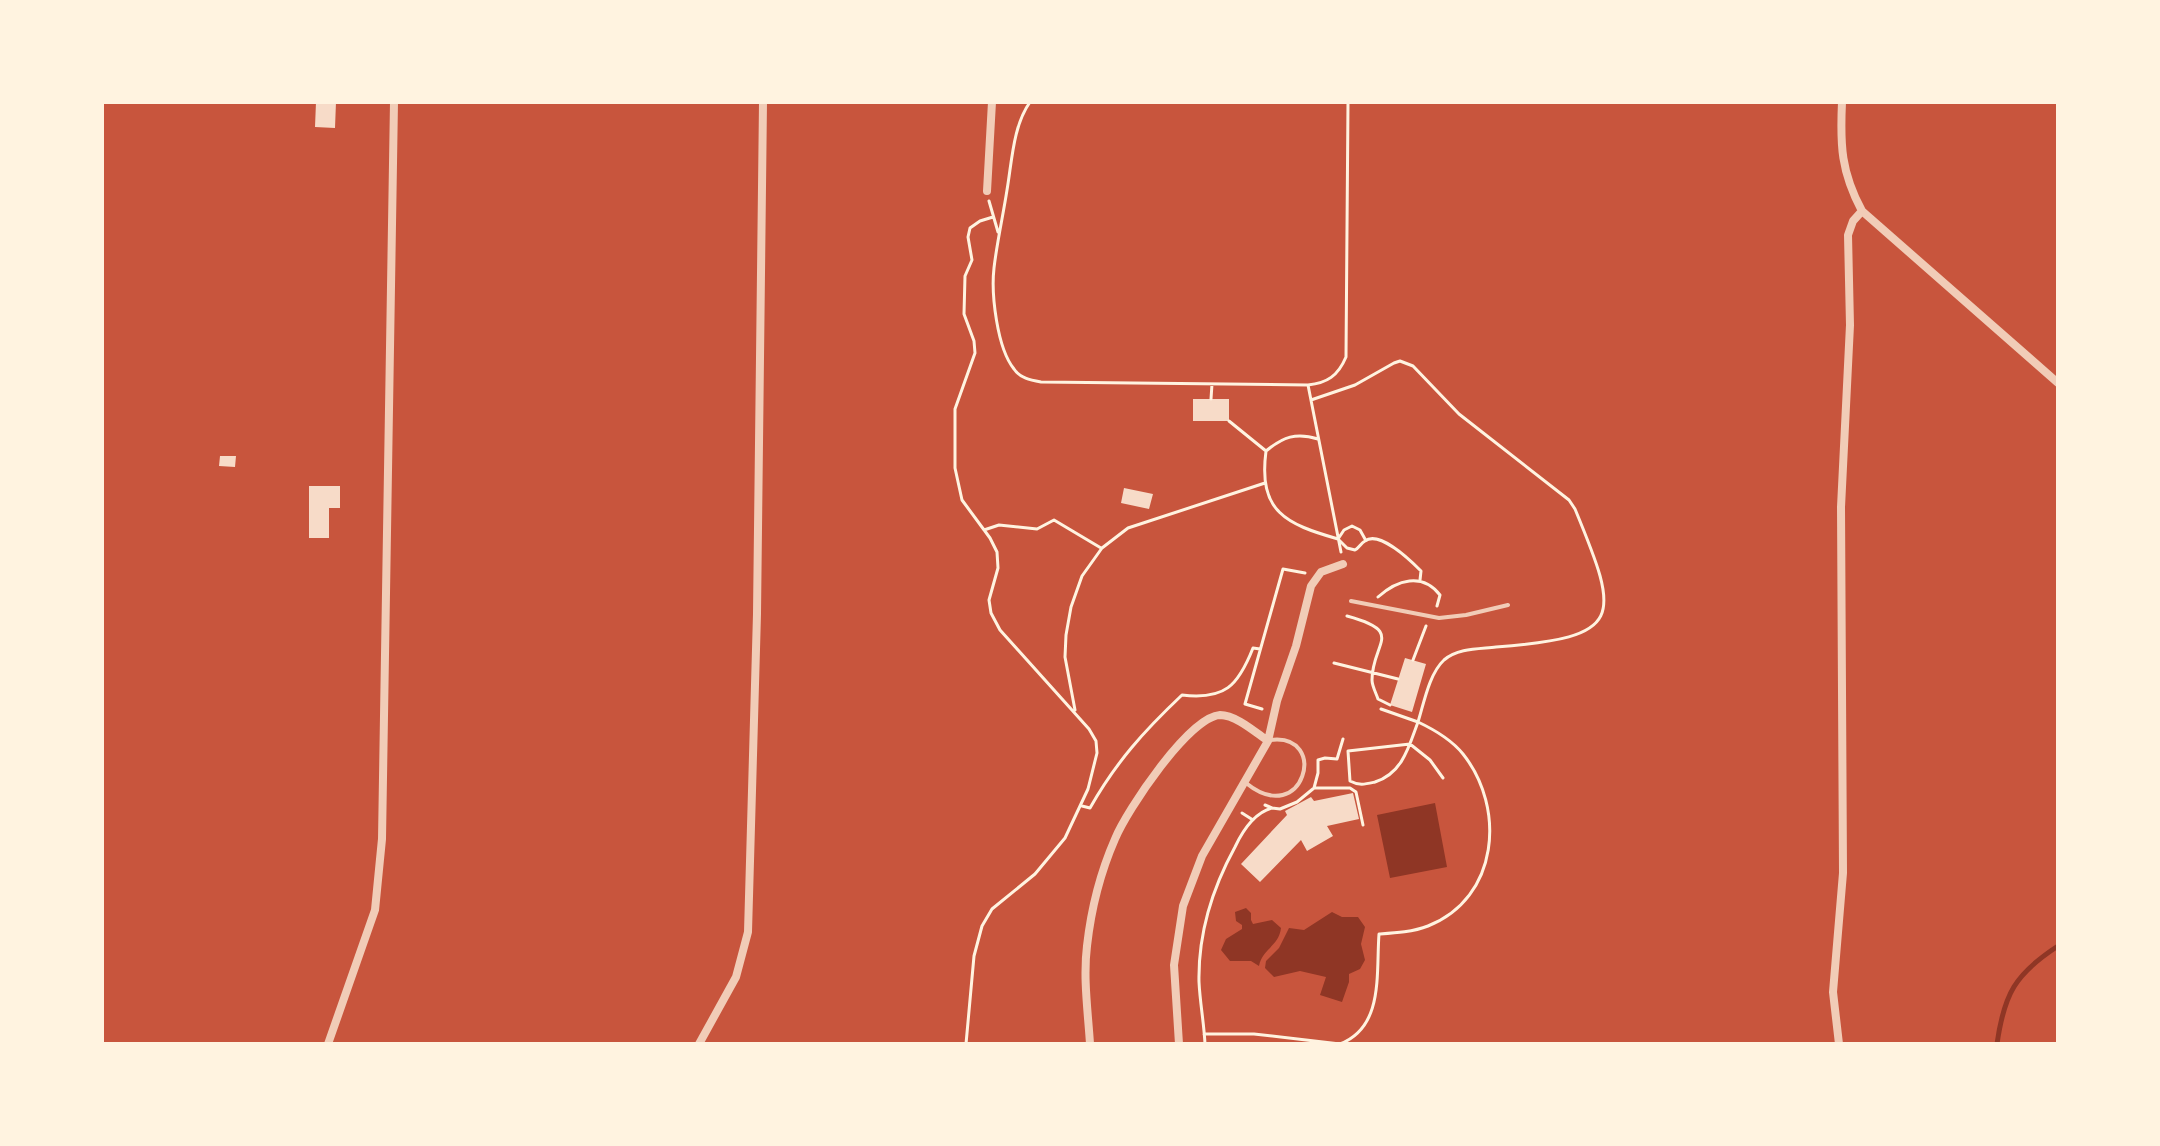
<svg xmlns="http://www.w3.org/2000/svg" width="2160" height="1146" font-family="'Archivo Narrow',sans-serif">
	<style>
		.water { fill: #8f3625 }
		.lines { fill: none; stroke-linecap: round; stroke-linejoin: round }
		.stream { stroke: #8f3625; stroke-width: 5 }
		.building { fill: #f7dbc8 }
		.path { stroke: #fff3e0; stroke-width: 3 }
		.service { stroke: #f1ccb7; stroke-width: 4 }
		.minor { stroke: #f1ccb7; stroke-width: 8 }
	</style>
	<rect width="100%" height="100%" fill="#c8553d"/>
	<path class="water" d="M1435,803L1447,867L1390,878L1377,815Z
		M1246,908L1251,913V920L1253,924L1272,920L1281,928C1279,946 1262,949 1259,966L1251,961H1230L1221,950L1226,939L1242,929V925L1236,921L1235,912Z
		M1332,912L1342,917H1358L1365,927L1361,944L1365,960L1360,969L1349,974V982L1342,1002L1320,995L1326,977L1300,971L1274,977L1265,968L1266,961L1279,948L1289,928L1304,930Z"/>
	<g class="lines">
		<path class="stream" d="M1997,1044C2004,994 2015,974 2058,946"/>
	</g>
	<path class="building" d="M316,102H336L335,128L315,127Z
		M1193,399H1229V421H1193Z
		M220,456H236L235,467L219,466Z
		M309,486H340V508H329V538H309Z
		M1124,488L1153,494L1149,509L1121,503Z
		M1405,658L1426,664L1412,712L1390,705Z
		M1353,793L1359,819L1327,826L1333,836L1307,851L1301,840L1260,882L1241,864L1287,815L1285,811L1311,797L1314,801Z"/>
	<g class="lines">
		<path class="path" d="M1030,102C1013,126 1012,161 1007,190C1003,216 997,242 994,268C991,294 997,348 1014,369C1020,378 1030,380 1041,382L1308,385C1327,383 1338,376 1346,357L1348,102
			M989,201L998,232
			M1308,385L1341,552
			M1211,399L1212,384
			M1311,400L1355,385L1394,363L1400,361L1413,366L1459,414L1569,500L1575,509C1621,620 1624,637 1496,647C1479,649 1458,648 1444,660C1429,674 1424,703 1418,722L1381,709
			M1229,421L1266,451
			M1318,439C1296,432 1283,437 1266,451C1258,512 1286,524 1338,539
			M984,530L999,525L1037,529L1054,520L1101,548
			M1365,539L1360,530L1352,526L1344,530L1338,539L1347,548L1355,550C1359,548 1361,543 1365,541C1379,530 1411,561 1421,571L1420,580
			M1378,597C1397,580 1422,572 1440,595L1437,606
			M1347,616C1406,632 1372,642 1372,680C1372,686 1376,693 1378,699L1390,705
			M1413,660L1426,626
			M1334,663L1398,679
			M1262,709L1245,704L1283,569L1305,573
			M1075,710L1065,657L1066,635L1071,607L1082,576L1102,548L1128,528L1265,483
			M1314,788L1318,773V760L1325,758L1337,759L1343,739
			M1082,806L1090,808C1116,762 1144,731 1182,695C1225,700 1238,686 1253,648L1260,649
			M1272,808L1280,809L1297,802L1314,788H1350L1356,792L1363,825
			M1242,813L1253,820
			M1204,1034H1254L1340,1044C1384,1027 1376,974 1379,934C1395,933 1413,932 1428,926C1499,898 1506,808 1463,754C1451,739 1435,730 1418,722C1409,746 1403,773 1375,782C1366,784 1359,786 1350,781L1348,751L1410,744L1430,760L1443,778
			M966,1044L974,956L982,926L992,909L1035,874L1065,838L1088,789L1097,753L1096,741L1089,729L1000,630L991,613L989,600L998,568L997,552L990,538L962,500L955,468V409L975,353L974,341L964,314L965,276L972,260L968,237L970,228L980,221L993,217
			M1205,1044C1204,1023 1200,1003 1199,982C1198,934 1212,889 1235,847C1243,830 1254,813 1272,808L1265,805"/>
		<path class="service" d="M1351,601L1439,618L1466,615L1508,605
			M1246,783C1304,830 1330,732 1270,740"/>
		<path class="minor" d="M1842,102C1840,145 1841,172 1862,211L2058,383
			M987,191L992,102
			M328,1044L375,910L382,839L394,102
			M699,1044L736,977L748,932L757,614L763,102
			M1090,1044C1088,1012 1083,978 1087,946C1091,910 1101,871 1115,839C1127,810 1189,717 1220,715C1236,715 1255,732 1268,741
			M1179,1044L1174,965L1183,906L1202,856L1268,741L1277,701L1296,646L1311,586L1321,572L1343,564
			M1839,1044L1833,992L1843,873L1841,507L1850,325L1848,235L1853,221L1862,211"/>
	</g>
	<rect width="2160" height="1146" fill="none" stroke="#fff3e0" stroke-width="208"/>
</svg>
